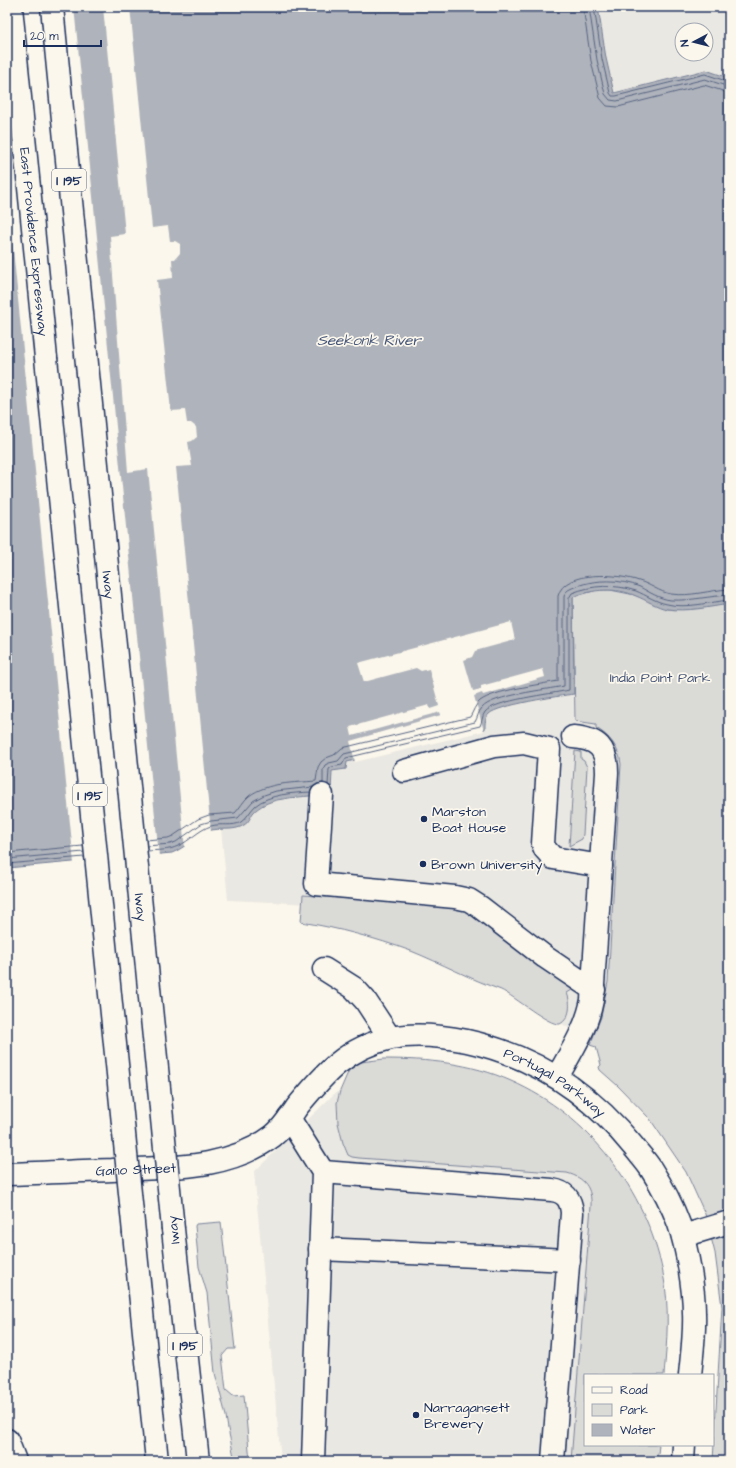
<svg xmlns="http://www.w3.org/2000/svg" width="736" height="1468" font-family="'Architects Daughter',sans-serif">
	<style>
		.built { fill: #eae8e2; fill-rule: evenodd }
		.green { fill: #dadad7; stroke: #7a849a }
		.water { fill: #afb3bb; stroke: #747e96 }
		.pier { fill: #fbf7ec }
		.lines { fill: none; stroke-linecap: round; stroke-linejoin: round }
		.shore { stroke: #566483; stroke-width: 1 }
		.minor-casing { stroke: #1b2f5e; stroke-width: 25 }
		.highway-casing { stroke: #1b2f5e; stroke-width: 25 }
		.minor { stroke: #fbf7ec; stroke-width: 22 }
		.highway { stroke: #fbf7ec; stroke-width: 22 }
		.highway-bridge-casing { stroke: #1b2f5e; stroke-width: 25; stroke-linecap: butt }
		.highway-bridge { stroke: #fbf7ec; stroke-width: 22 }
		.poi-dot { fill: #1b2f5e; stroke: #fbf7ec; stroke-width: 1.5 }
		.labels { text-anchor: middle; stroke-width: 3.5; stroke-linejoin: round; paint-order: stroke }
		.shield { fill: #fbf7ec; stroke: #5e6b89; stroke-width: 1 }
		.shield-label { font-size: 13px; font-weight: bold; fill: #1b2f5e }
		.street-label { font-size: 14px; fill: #1b2f5e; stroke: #fbf7ec }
		.park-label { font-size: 14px; fill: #415176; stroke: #fbf7ec }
		.poi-label { font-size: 14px; fill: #1b2f5e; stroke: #fbf7ec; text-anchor: start }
		.water-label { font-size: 15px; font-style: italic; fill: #47577a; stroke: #fbf7ec }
	</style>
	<rect width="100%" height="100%" fill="#fbf7ec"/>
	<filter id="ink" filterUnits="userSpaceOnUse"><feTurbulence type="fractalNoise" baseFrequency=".025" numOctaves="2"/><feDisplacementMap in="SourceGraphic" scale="8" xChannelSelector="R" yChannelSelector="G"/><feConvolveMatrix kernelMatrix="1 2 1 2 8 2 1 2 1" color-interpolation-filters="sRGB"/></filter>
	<g filter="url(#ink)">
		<path class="built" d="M598,7H729V78L706,70L614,93L606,58ZM682,30H706V54H682Z
			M574,694L575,721L611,726L628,746L613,994L596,1046L474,966L374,907L228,900L221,829L237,828L249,821L253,813L259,808L277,800L317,796L332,771L347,762L485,729L486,718L489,713L496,710L516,704Z
			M359,1077L612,1182L585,1375V1445L629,1461H281L254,1172L334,1094Z"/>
		<path class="green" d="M597,590H610L635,595L667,609H689L729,604V1461H713L722,1307L715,1253L705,1214L686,1172L650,1119L618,1086L600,1070L599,1067L601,1065L596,1047L590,1045L601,1017L608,982L621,764C619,748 610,736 596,728V724L575,721L573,597Z
			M575,751L581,752V759L584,761L587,767L583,834L582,839L569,846Z
			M303,895L452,907L462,909L471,913L567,983L572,990L567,993C571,1003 571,1018 560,1024C549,1026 514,996 501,990C470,979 441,963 411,951C375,938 338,928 301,922Z
			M384,1059C427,1059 471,1063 511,1081C589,1115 646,1190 663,1273C670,1307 667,1341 664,1375H585V1445H659L658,1454L654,1461H571L591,1206C592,1188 585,1178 567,1173L359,1158L352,1157L348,1155L343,1143L338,1123L337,1103L340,1091L349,1070L361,1062Z
			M221,1222L235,1349H228L222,1356L226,1390L233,1396L244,1395L250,1461H235L228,1429L226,1416L215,1373L207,1293L199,1267L195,1226L196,1224Z"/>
		<path class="water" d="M7,7H598L606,58L614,93L706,70L729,78V604C710,607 687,612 667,609C657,607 646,600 636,596C616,587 593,589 573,597L574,694C559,696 498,705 489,714C485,718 485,723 485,729L347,762L346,769L332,771L331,793C314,797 295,796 277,800C269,802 259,806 253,813C250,818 249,822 244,825C234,832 220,827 208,831C197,835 185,848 172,853L7,868Z"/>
		<path class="pier" d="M7,7H74L159,856L74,864L7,188Z
			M103,7H130L152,228L168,226L170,241H175L180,244V253L175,259H172L173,278L157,280L171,411L185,410L187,423H191L196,427L197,437L192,441L188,442L192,466L176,467L211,832L202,837L185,849L148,469L128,472L110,236L125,234Z
			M511,622L515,640L475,651L472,657L464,660L473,691L481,689V686L543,669L545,677L483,695L482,693L474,696L484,731L355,762L350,741L441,715L440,712L352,736L350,727L429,705L430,709L439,706L429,669L421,671L416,668L364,682L358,663Z"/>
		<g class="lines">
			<path class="shore" d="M583,7L591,61L600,98L607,106L618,107L704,85L729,93
				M589,7L597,60L605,94L610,100L617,101L705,79L729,87
				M594,7L602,59L610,93L612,96H616L705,74L729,82
				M323,783V770L325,765L329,763L338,761L344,754L475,722C478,717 478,712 482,708C493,695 546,690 564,686V597C565,590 570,589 577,586C596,579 621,579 640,587C649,592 660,599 671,600C691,601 709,596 729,595
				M328,785L329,769L332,767L342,765L346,758L480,726C482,722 482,716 485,712C495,700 552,694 569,690V598L572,593C592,585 615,584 636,591C646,595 656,602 667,604C686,609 710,602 729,600
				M146,840L168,838L173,836L198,819L209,815L235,813C240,808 243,801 249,796C268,782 294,783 316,781L318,767L321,762L326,758L334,755L342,748L470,717C473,712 475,705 480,701C495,690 538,685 558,681V596C564,569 620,574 639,581C650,584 659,592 671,594C690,597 710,590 729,589
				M147,846L170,844L176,842L201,824L211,821L238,818L253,801L264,795L276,791L313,787
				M147,851C157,850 168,851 178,846C190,841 198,830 211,826C221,823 233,827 241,822C247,818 250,811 255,806C269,794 293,793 311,792
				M7,853L83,846
				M7,859L84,852
				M7,864L84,857"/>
			<defs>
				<g id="minor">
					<path d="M404,771L494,746L524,743L549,749L543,844L545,849L553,858L601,866"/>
					<path d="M322,795L316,884L455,897L469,900L480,907L545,957L594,990"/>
					<path d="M324,969L354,988L365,1000L390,1038"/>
					<path d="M557,1077C571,1052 587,1028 592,1000L607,773C607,748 598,739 573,737"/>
					<path d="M289,1118L323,1172L313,1461"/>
					<path d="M323,1172L552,1190C566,1192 571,1200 572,1213L553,1461"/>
					<path id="s1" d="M7,1174C42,1173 77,1171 112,1170C166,1167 227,1171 273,1136C283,1128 290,1117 297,1107C325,1073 346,1048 391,1038C416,1033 442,1036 467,1041C535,1056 589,1092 633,1146C639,1154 646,1161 651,1169C662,1186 672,1205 679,1224C687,1248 694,1288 694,1313C695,1334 692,1354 690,1375"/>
					<path d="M683,1236L726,1223H729"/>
					<path d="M320,1249L569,1260"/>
					<path d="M683,1461L684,1445"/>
				</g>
				<g id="highway">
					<path id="s2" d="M11,7L46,358"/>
					<path d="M52,7L86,354"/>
					<path d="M173,1229L198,1461"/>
					<path d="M134,1233L157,1461"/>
					<path d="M7,1440L15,1461"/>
				</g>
			</defs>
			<use href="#minor" class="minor-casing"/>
			<use href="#highway" class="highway-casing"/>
			<use href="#minor" class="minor"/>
			<use href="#highway" class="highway"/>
			<defs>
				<g id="highway-bridge">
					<path id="s3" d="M86,354L173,1229"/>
					<path d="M46,358L134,1233"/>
				</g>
			</defs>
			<use href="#highway-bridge" class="highway-bridge-casing"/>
			<use href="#highway-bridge" class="highway-bridge"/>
		</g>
	</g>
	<g class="poi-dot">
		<circle cx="424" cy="819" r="4"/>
		<circle cx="423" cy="864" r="4"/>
		<circle cx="416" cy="1415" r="4"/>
	</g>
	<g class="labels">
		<g class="shield">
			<rect x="52" y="169" width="34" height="22" rx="3"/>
			<rect x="73" y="784" width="34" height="22" rx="3"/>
			<rect x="168" y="1334" width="34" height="22" rx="3"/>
		</g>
		<g class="shield-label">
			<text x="69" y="185">I 195</text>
			<text x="90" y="800">I 195</text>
			<text x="185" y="1350">I 195</text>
		</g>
		<g class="street-label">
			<text dy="5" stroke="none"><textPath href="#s2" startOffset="236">East Providence Expressway</textPath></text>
			<text dy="5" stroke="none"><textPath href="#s3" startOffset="232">Iway</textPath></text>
			<text dy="5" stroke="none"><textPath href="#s3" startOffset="556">Iway</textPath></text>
			<text dy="5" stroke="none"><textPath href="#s1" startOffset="604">Portugal Parkway</textPath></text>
			<text dy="5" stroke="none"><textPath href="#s1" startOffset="129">Gano Street</textPath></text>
			<text transform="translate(173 1230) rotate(-96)" y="5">Iway</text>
		</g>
		<g class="park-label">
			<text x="660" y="682">India Point Park</text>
		</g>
		<g class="poi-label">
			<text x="432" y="816">Marston<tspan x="432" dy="16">Boat House</tspan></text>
			<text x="431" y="869">Brown University</text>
			<text x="424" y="1412">Narragansett<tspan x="424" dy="16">Brewery</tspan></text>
		</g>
		<g class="water-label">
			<text x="369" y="345">Seekonk River</text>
		</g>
	</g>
	<rect width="736" height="1468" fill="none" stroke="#fbf7ec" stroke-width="24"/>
	<rect x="12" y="12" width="712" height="1444" fill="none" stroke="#1b2f5e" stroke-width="1.5" filter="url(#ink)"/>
	<rect x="584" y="1374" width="130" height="72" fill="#fbf7ec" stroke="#a1a7b3"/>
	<rect x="592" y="1387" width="20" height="6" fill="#fbf7ec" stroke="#a1a7b3"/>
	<text x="620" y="1394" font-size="12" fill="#1b2f5e">Road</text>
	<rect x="592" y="1404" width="20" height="12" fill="#dadad7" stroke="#a1a7b3"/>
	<text x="620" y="1414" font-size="12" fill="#1b2f5e">Park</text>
	<rect x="592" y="1424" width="20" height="12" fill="#afb3bb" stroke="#a1a7b3"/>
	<text x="620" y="1434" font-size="12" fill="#1b2f5e">Water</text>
	<g transform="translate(694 42) rotate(263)"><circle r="19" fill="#fbf7ec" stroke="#a1a7b3"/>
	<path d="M0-3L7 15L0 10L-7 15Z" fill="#1b2f5e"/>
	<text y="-6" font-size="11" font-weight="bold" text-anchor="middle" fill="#1b2f5e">N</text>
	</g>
	<path d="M24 40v6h77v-6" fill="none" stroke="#1b2f5e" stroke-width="2"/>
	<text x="30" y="40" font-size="12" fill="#1b2f5e" stroke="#fbf7ec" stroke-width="3" paint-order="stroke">20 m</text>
</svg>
